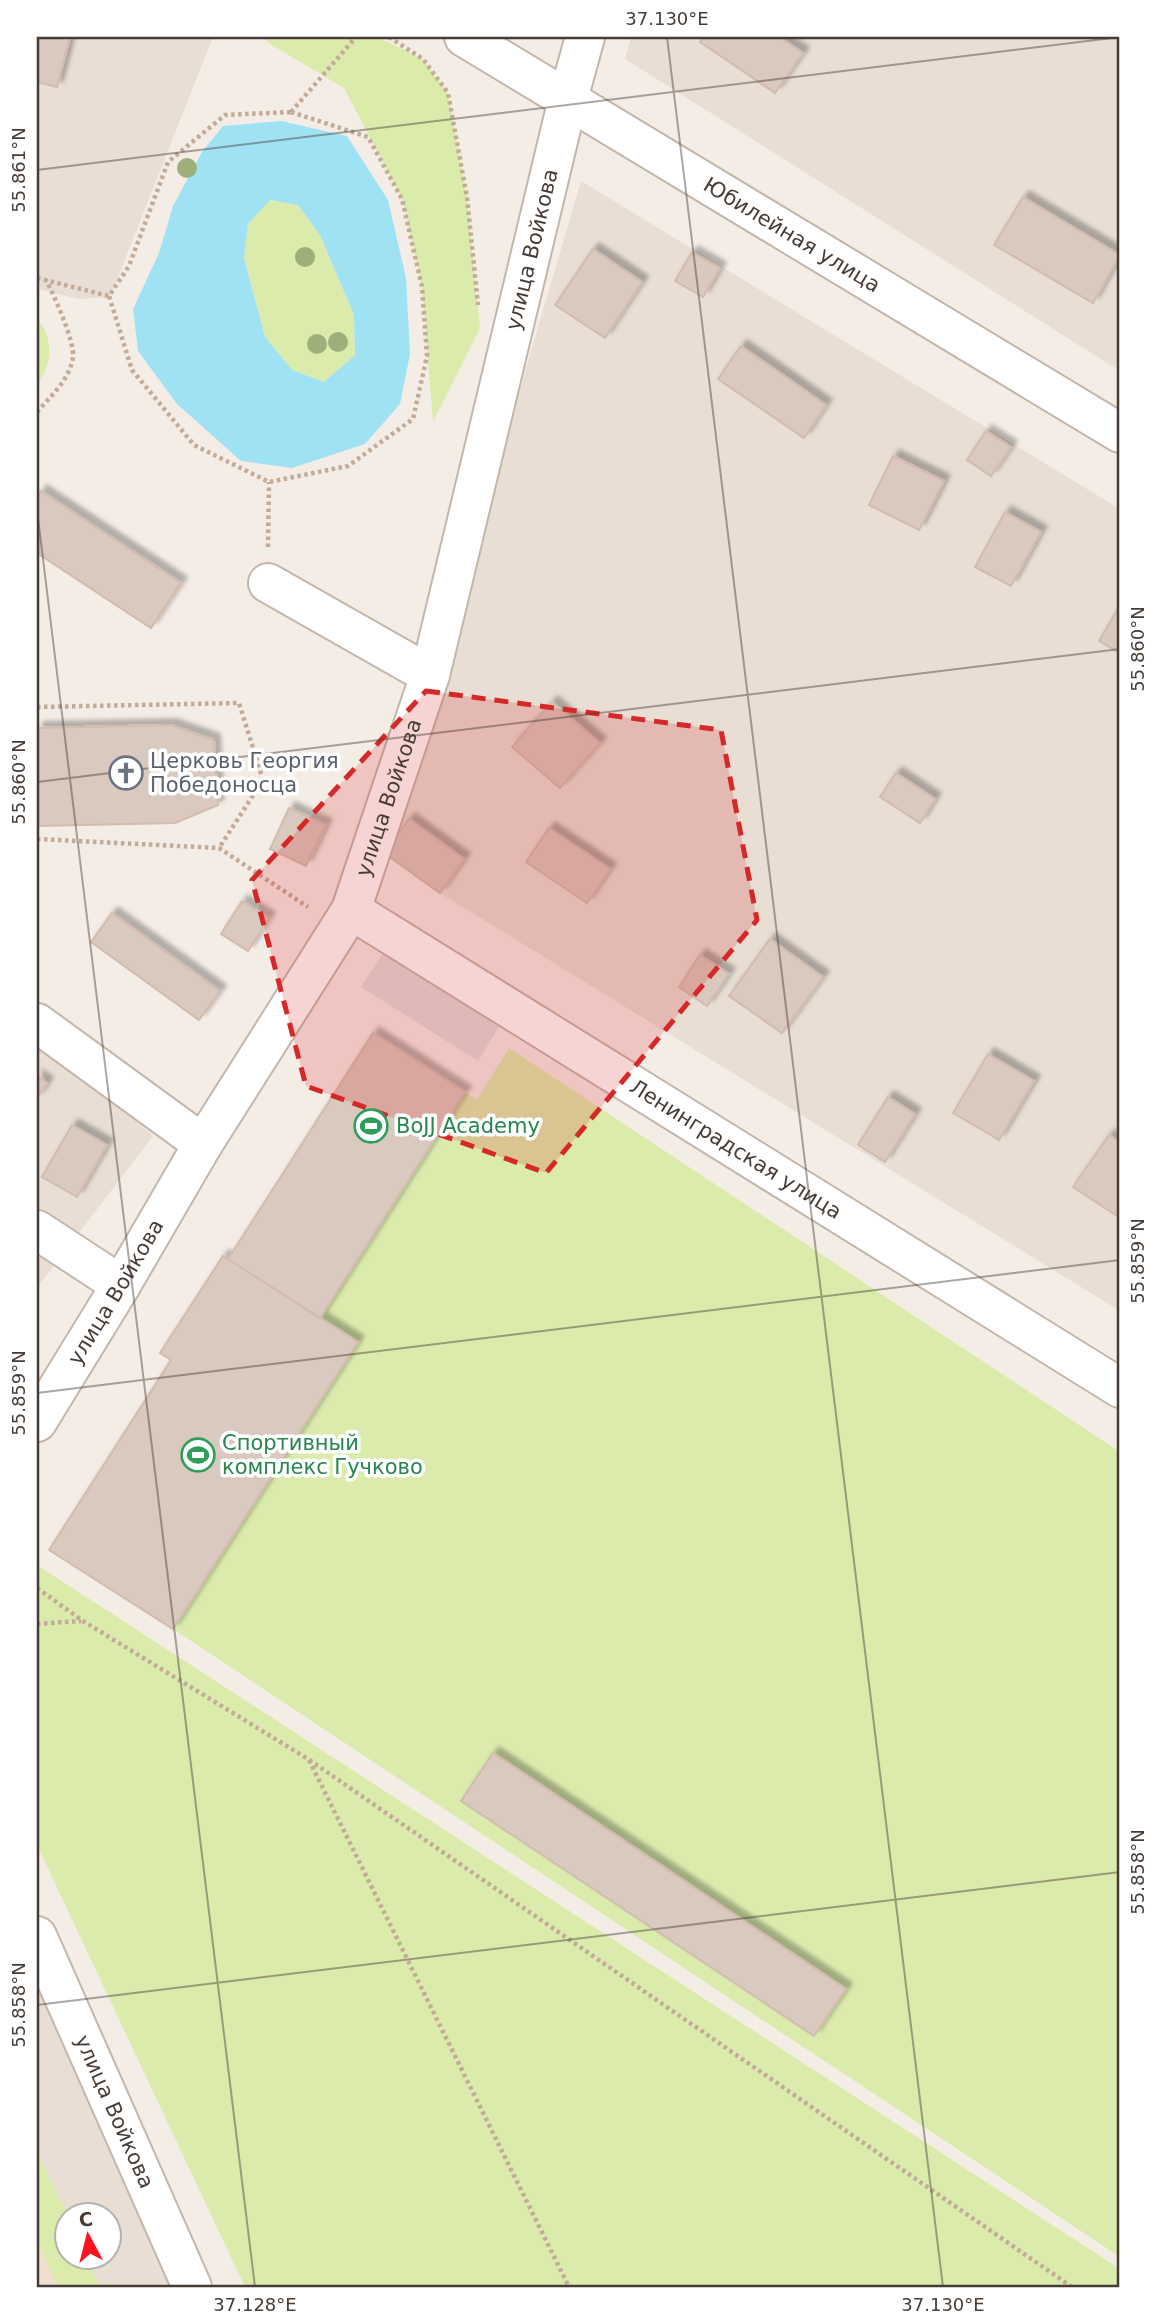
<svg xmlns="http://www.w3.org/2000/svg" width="1157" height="2324" font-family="'DejaVu Sans',sans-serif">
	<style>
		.residential { fill: #e8ded4; fill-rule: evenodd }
		.education { fill: #eedfcf }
		.green { fill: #dbebac }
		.parking { fill: #e2dedb }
		.water { fill: #9fe2f4; fill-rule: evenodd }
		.building { fill: #d9c9be; stroke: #d1bcae; stroke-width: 2; filter: url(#shadow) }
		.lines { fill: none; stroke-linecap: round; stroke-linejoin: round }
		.minor-casing { stroke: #c3b6ab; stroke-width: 42 }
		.path { stroke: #c3ab98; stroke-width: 4.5; stroke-dasharray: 3.5 3.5; stroke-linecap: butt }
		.minor { stroke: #fff; stroke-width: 38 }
		.tree { fill: #9eaf7c }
		.marked { fill: #d62828; fill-opacity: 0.2; stroke: #d62828; stroke-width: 5; stroke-dasharray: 14 9; stroke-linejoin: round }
		.ticks { fill: none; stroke: #473c35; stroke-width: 2; stroke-opacity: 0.45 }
		.labels { text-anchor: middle; stroke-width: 7; stroke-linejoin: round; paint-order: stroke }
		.street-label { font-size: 21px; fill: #473c35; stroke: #fff }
		.worship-label { font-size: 21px; fill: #5b616d; stroke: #fff; text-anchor: start }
		.leisure-label { font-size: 21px; fill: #27864d; stroke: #fff; text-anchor: start }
		.neatline { fill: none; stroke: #473c35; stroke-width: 2.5 }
		.ticks-label { font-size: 18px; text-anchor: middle; fill: #473c35 }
	</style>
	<defs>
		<filter id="shadow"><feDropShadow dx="6" dy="-6" stdDeviation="2" flood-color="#0004"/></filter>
	</defs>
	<rect width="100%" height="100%" fill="#f4ede6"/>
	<path class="residential" d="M37,37H213L110,297L79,299L37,289Z
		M631,37H1120V371L625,59Z
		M581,181L1120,509V1311L440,893L384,853Z
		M37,1033L153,1136L37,1288Z
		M37,1970L181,2287H37ZM66,2216H108V2258H66Z"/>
	<path class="education" d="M37,2209L73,2287H37Z"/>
	<path class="green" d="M263,37H377L423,59L448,93L467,197L480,328L433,422L422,287L402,199L344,88L270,44Z
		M269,200L298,205L320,235L354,315L355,355L324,382L292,370L265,337L244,258L248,224Z
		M37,318C54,338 53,364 37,384Z
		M373,1033L477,1100L509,1048L1120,1452V2257L173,1629L49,1550L171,1361L160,1353L223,1256L228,1258Z
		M37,1565L1120,2269V2287H245L37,1845Z
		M37,2151L67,2215L66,2258H86L100,2287H58L37,2241Z"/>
	<path class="parking" d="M386,948L502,1022L478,1061L361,987Z"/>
	<path class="water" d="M281,121L347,136L388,200L406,278L410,354L400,404L365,444L292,468L241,461L177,404L138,351L133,309L159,253L173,206L202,152L223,126ZM270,200L298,205L320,235L354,315L355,355L324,382L292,370L265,337L244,258L248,224Z"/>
	<path class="building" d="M37,37H70L57,87L37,82Z
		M703,37H779L803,53L775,93L700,42Z
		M1023,197L1120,255L1093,303L994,245Z
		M593,249L642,282L605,338L555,305Z
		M692,252L720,268L703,297L675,281Z
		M741,346L826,405L804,438L718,379Z
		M986,431L1011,447L991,476L967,460Z
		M893,456L944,481L919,530L869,505Z
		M41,491L181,583L151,628L37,553V497Z
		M1005,512L1041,532L1011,586L975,567Z
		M1120,605V653L1099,641Z
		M552,702L600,743L560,788L512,747Z
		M171,725L214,740L218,805L175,823L37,826V728Z
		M896,773L935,799L920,823L880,797Z
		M289,808L326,825L306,866L270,849Z
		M409,819L464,859L440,893L384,853Z
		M549,828L610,869L587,903L526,862Z
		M242,901L269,918L248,951L221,934Z
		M112,913L220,991L199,1020L91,942Z
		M770,939L823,977L782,1033L729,996Z
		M700,955L729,974L707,1006L679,987Z
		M373,1033L465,1092L320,1318L228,1259Z
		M988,1054L1034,1081L999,1140L953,1113Z
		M37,1076L47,1083L37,1098Z
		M888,1097L915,1114L885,1162L858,1145Z
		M72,1125L107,1145L77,1197L42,1177Z
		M1109,1135L1120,1142V1218L1073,1187Z
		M223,1256L358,1342L173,1629L49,1550L171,1360L160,1353Z
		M493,1753L846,1989L814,2036L461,1801Z"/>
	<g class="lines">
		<defs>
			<g id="minor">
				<path id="s1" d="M464,37L1120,433"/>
				<path d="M268,583L430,675"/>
				<path id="s2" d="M351,910L1120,1388"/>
				<path d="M37,1023L203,1144"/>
				<path d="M37,1230L121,1285"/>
				<path id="s3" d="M37,1422L121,1285L203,1144L351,910L430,675L568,99L585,37"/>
				<path id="s4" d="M37,1936L192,2287"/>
			</g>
		</defs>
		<use href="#minor" class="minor-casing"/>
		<path class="path" d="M389,37L423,59L448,93L467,197L478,305
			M291,112L368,137L402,199L422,287L427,356L413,419L348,466L269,482L194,445L132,370L109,296L129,266L168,162L225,115Z
			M291,112L356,37
			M37,278L109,296
			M37,412C51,396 70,379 73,357C75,342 54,295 46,280
			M268,547L269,482
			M37,707L239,703L263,780L219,848
			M37,839L219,848L308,907
			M37,1588L83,1621L308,1759L1072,2287
			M37,1624L81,1621
			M309,1760L569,2287"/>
		<use href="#minor" class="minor"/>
	</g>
	<g class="tree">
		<circle cx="187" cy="168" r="10"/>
		<circle cx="305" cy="257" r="10"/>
		<circle cx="338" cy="342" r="10"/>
		<circle cx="317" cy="344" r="10"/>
	</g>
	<path class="marked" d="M426,691L721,730L757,920L546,1173L306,1086L252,880Z"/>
	<path class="ticks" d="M667,37L943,2287M37,170L1120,37M37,510L255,2287M37,782L1120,649M37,1393L1120,1260M37,2005L1120,1872"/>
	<defs>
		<symbol id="church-ring" viewBox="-11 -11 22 22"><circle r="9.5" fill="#fff" stroke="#6b7280" stroke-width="1.5"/><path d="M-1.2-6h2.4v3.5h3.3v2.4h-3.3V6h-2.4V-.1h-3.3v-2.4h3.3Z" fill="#6b7280"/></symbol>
		<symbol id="stadium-ring" viewBox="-11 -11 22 22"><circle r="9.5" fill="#fff" stroke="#2e9e5b" stroke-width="1.5"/><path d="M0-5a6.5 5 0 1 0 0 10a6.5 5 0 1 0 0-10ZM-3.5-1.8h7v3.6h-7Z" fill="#2e9e5b"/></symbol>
	</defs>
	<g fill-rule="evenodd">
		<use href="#church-ring" x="107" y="754" width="38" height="38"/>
		<use href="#stadium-ring" x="352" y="1107" width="38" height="38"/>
		<use href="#stadium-ring" x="179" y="1436" width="38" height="38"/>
	</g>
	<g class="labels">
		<g class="street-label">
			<text dy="7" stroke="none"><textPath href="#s1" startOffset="383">Юбилейная улица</textPath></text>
			<text dy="7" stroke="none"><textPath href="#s3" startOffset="1286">улица Войкова</textPath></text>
			<text dy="7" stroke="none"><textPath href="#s3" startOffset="719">улица Войкова</textPath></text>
			<text dy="7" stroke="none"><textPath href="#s2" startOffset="453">Ленинградская улица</textPath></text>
			<text dy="7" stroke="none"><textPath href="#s3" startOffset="152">улица Войкова</textPath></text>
			<text dy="7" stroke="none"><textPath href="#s4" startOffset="192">улица Войкова</textPath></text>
		</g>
		<g class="worship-label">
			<text x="150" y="768">Церковь Георгия<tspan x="150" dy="24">Победоносца</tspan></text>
		</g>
		<g class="leisure-label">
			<text x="396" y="1133">BoJJ Academy</text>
			<text x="222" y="1450">Спортивный<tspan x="222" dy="24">комплекс Гучково</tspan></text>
		</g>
	</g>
	<rect width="1157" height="2324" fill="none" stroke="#ffffff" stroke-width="77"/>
	<g transform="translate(88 2236) rotate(353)"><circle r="33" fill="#ffffff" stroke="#b5b1ae" stroke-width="2"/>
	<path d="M0-5L12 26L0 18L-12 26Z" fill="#ff121e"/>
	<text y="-10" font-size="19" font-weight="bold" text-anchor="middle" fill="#473c35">С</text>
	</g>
	<rect x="38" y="38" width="1080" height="2248" class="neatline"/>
	<g class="ticks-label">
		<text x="667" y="25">37.130°E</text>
		<text transform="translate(19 170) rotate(-90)" y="6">55.861°N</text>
		<text transform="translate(1138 649) rotate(-90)" y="6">55.860°N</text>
		<text transform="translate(19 782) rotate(-90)" y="6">55.860°N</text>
		<text transform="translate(1138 1261) rotate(-90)" y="6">55.859°N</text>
		<text transform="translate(19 1393) rotate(-90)" y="6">55.859°N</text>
		<text transform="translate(1138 1872) rotate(-90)" y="6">55.858°N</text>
		<text transform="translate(19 2005) rotate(-90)" y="6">55.858°N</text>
		<text x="255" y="2311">37.128°E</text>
		<text x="943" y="2311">37.130°E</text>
	</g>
</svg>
